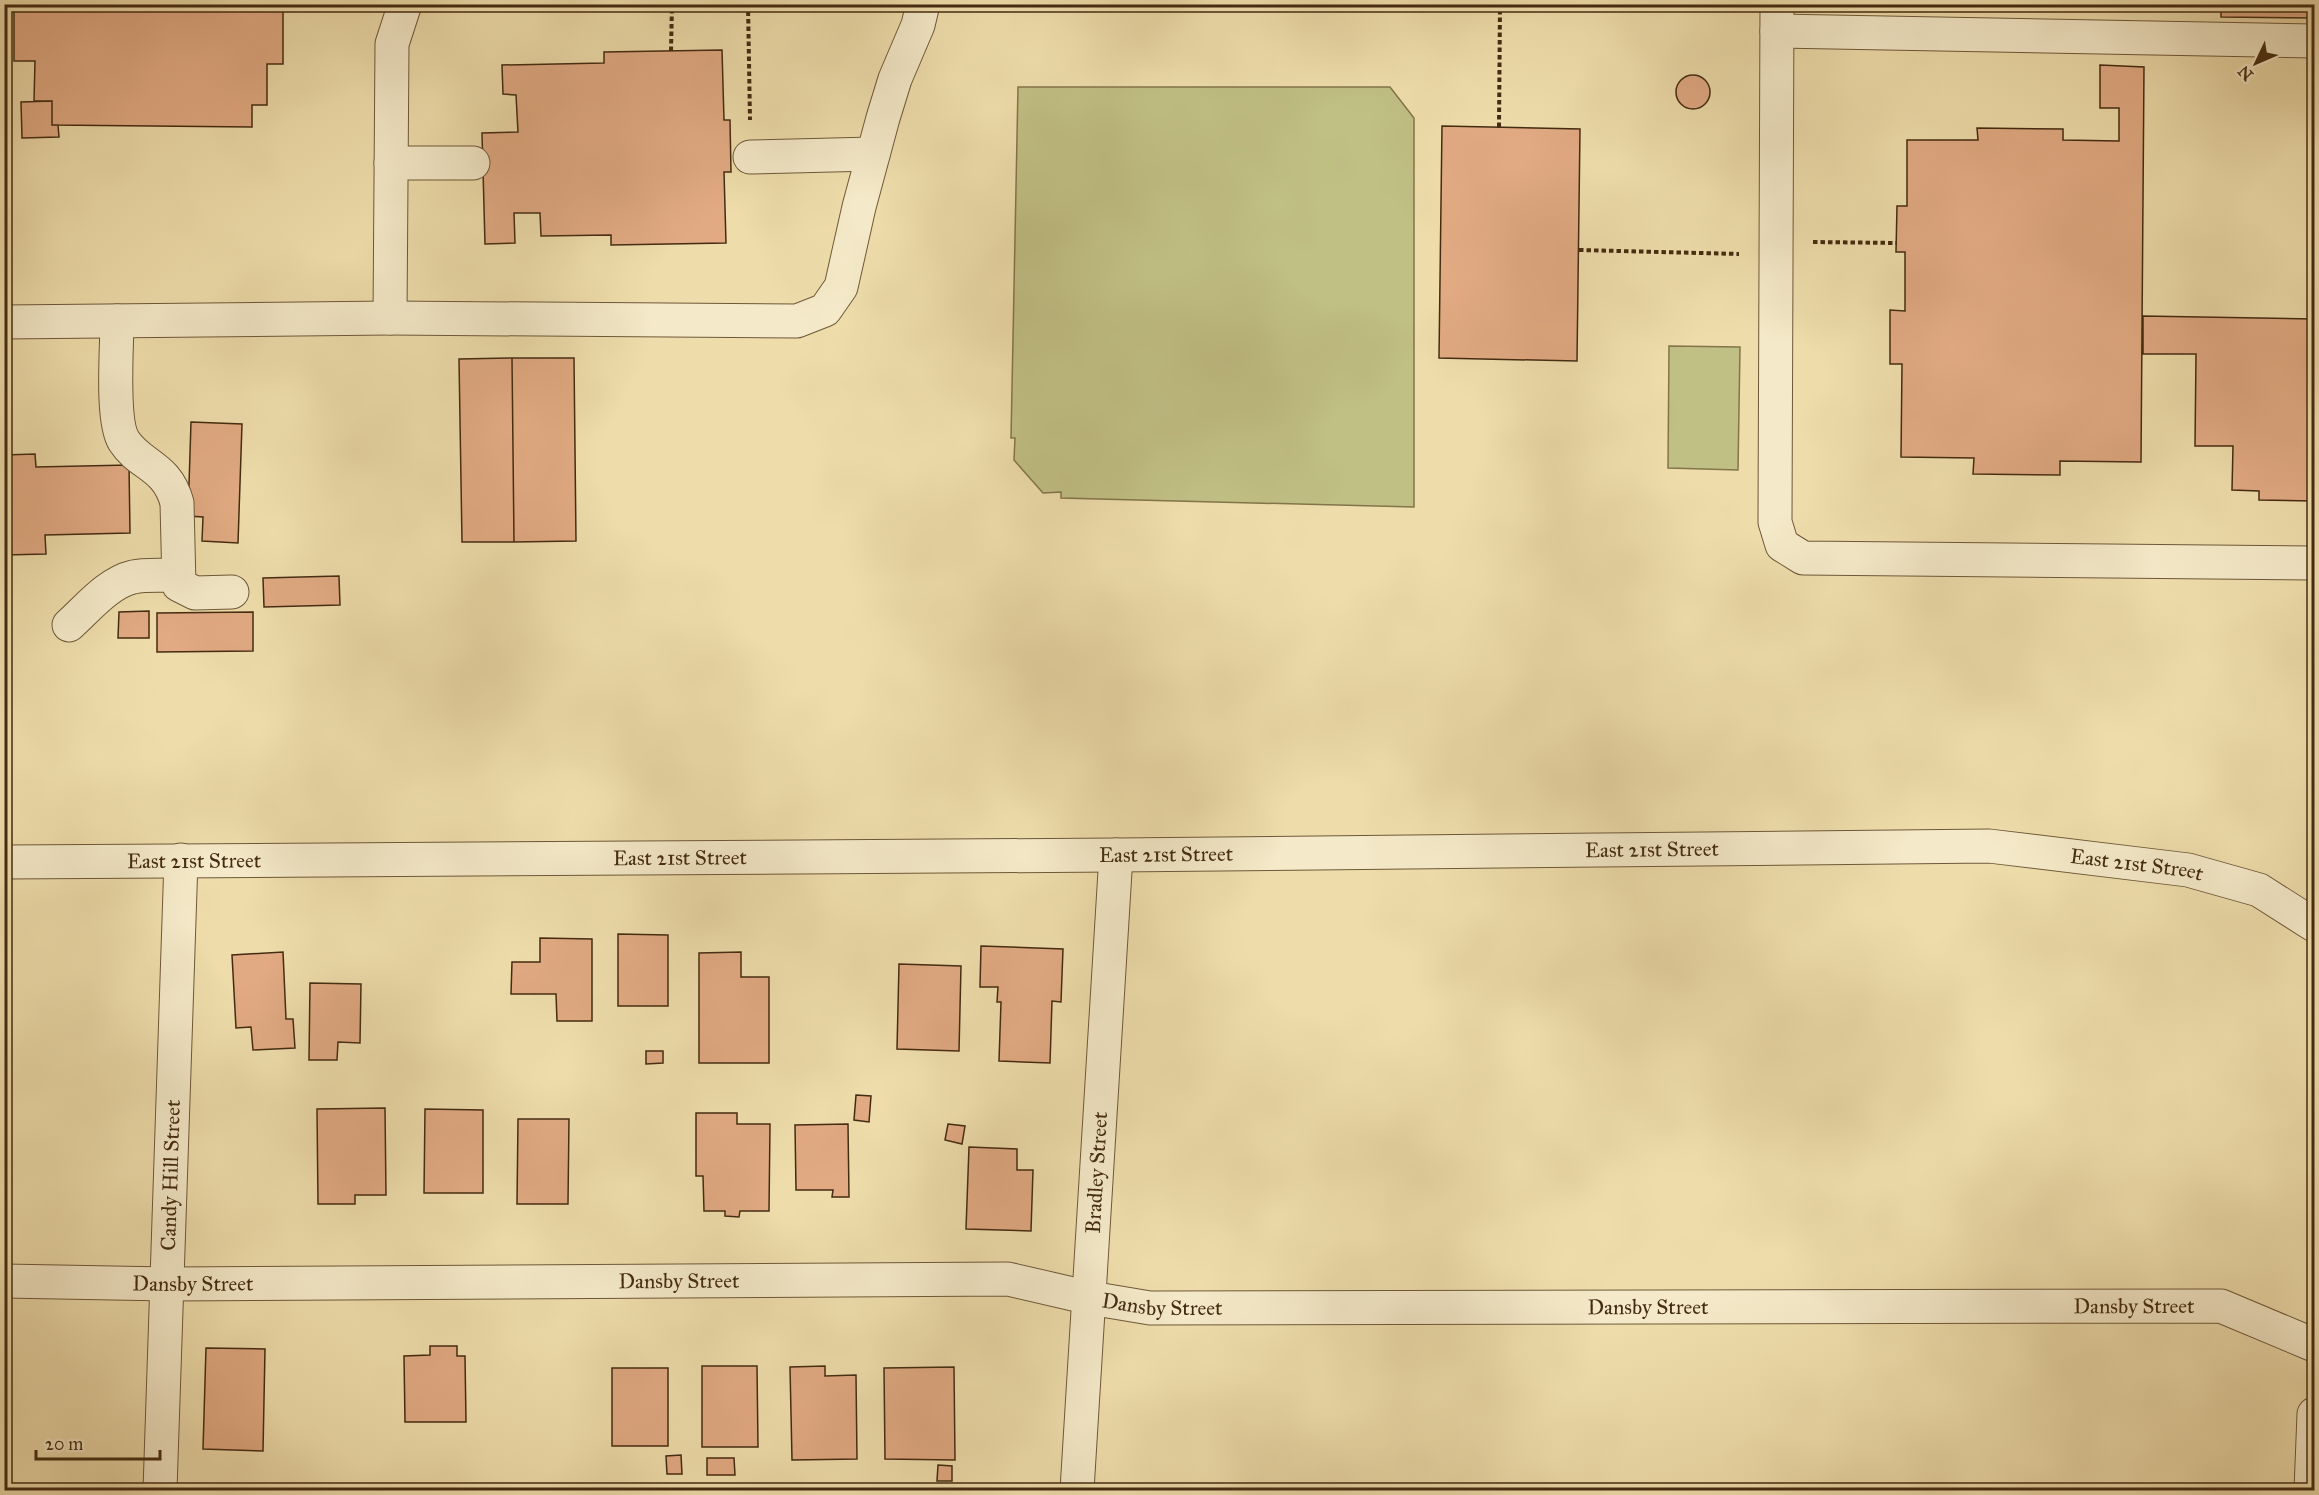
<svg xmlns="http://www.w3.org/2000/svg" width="2319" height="1495" font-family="'IM FELL Great Primer',serif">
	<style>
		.green { fill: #c0bf84; stroke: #82754a; stroke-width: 1.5 }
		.building { fill: #e1aa83; stroke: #442b11; stroke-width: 1.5 }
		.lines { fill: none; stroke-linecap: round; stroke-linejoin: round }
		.minor-casing { stroke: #6e5838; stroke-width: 35 }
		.path { stroke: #442b11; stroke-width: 4; stroke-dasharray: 4.5 3; stroke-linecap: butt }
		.minor { stroke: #f4e9c8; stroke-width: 33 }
		.labels { text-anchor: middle; stroke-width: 4.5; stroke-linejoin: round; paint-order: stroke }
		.street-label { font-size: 21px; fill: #442b11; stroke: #f4e9c8 }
	</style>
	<rect width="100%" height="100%" fill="#eeddab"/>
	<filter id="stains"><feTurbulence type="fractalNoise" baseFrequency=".00333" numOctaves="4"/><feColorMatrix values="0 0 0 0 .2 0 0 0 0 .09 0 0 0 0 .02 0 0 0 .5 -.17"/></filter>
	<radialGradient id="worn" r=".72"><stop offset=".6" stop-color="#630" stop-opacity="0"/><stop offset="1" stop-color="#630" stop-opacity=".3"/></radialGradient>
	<path class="green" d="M1018,87H1390L1414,118V507L1061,498V492L1043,493L1014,460L1015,438H1011Z
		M1669,346L1740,347L1738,470L1668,468Z"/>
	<path class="building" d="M14,4H283V64H267V105H252V127L52,125V101H34L35,61H14Z
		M2221,4H2314V18L2221,17Z
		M722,50L724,120H730L731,172H724L726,243L611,245V235L541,236L540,213H514L515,243L485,244L482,133L518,132L516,95L503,94L502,65L604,63V52Z
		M2100,65L2144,67L2141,462L2060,461V475L1973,474L1974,458L1901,457L1902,364H1890V310L1905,311V252H1896L1897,206H1907V140H1978L1977,128L2063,129V140L2119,141V108H2100Z
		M1676 92a17 17 0 1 1 34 0a17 17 0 1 1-34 0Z
		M52,101V125H58L59,137L22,138L21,102Z
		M1442,126L1580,129L1577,361L1439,358Z
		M2143,316L2314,319V501L2259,500V491L2232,490L2233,446H2195L2196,354H2143Z
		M512,358H574L576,541L514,542Z
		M512,358L514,542H462L459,359Z
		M191,422L242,424L238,543L202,541L203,517L188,516Z
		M35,454L36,467L129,465L130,533L45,535L46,554L4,555V455Z
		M339,576L340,605L264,607L263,578Z
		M149,611V638H118L119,612Z
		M253,612V651L157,652V613Z
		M618,934L668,935V1006H618Z
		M540,938L592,939V1021H557L556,994H511L512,962H540Z
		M981,946L1063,949L1061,1002L1052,1001L1050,1063L999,1061L1001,1002H997L998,987H980Z
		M283,952L286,1019H293L295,1048L253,1050L251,1027L236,1028L232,955Z
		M741,952V977H769V1063H699V953Z
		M899,964L961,966L959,1051L897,1049Z
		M310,983L361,984L360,1043L338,1042L337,1060H309Z
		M646,1051H663V1063L646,1064Z
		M856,1095L871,1096L869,1122L854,1120Z
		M385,1108L386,1195H355V1204H318L317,1109Z
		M425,1109L483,1110V1193H424Z
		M696,1113H737V1124H770L769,1211H740L739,1217L725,1216V1211H704L703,1176H696Z
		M518,1119H569L568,1204H517Z
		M848,1124L849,1197H832L833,1190H796L795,1125Z
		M948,1124L965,1126L962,1144L945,1140Z
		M969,1147L1017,1149V1170H1033L1031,1231L966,1229Z
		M430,1346H457V1356H465L466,1422H405L404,1356L430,1355Z
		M206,1348L265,1349L263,1451L203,1449Z
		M702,1366H757L758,1447H702Z
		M825,1366V1376L856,1375L857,1459L792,1460L790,1367Z
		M954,1367L955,1460L885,1459L884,1368Z
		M612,1368H668V1446H612Z
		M681,1455L682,1474H667L666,1456Z
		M707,1458H734L735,1475H707Z
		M938,1465L952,1466V1481H937Z"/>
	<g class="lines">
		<defs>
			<g id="minor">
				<path d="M1777,4L1775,522L1782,545L1803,558L2314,563"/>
				<path d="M1777,31L2314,41"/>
				<path d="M750,157L873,154"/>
				<path d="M391,163H473"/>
				<path d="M390,318L392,44L405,4"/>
				<path d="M117,321C117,347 111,421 124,441C140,466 167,465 177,503L179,585L195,593L232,592"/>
				<path d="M4,322L390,318L797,321L825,310L841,287L859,207L883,118L895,79L918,25L923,4"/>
				<path d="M69,625C88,608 108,583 133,577C147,574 163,576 176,575"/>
				<path id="s1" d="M4,862L1116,855L1989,846L2188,870L2259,890L2314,925"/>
				<path id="s2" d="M4,1281L168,1284L1008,1279L1090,1298L1150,1308L2221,1306L2314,1345"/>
				<path id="s3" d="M160,1490L181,860"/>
				<path id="s4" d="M1077,1490L1116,855"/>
				<path d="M2311,1490L2314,1414"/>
			</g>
		</defs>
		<use href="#minor" class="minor-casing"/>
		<path class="path" d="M748,4L750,120
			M671,51L672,4
			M1499,127L1500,4
			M1813,242L1897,243
			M1579,250L1739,254"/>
		<use href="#minor" class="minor"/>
	</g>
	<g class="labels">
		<g class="street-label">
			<text dy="7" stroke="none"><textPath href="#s1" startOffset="1648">East 21st Street</textPath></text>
			<text dy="7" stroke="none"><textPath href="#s1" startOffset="1162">East 21st Street</textPath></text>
			<text dy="7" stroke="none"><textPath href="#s1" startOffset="676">East 21st Street</textPath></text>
			<text dy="7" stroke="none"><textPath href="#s1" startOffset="190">East 21st Street</textPath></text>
			<text dy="7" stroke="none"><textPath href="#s1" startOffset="2134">East 21st Street</textPath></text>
			<text dy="7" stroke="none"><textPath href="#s4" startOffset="318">Bradley Street</textPath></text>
			<text dy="7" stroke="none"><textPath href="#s3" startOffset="315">Candy Hill Street</textPath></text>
			<text dy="7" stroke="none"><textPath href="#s2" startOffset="675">Dansby Street</textPath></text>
			<text dy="7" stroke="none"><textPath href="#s2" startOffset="189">Dansby Street</textPath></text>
			<text dy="7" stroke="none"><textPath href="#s2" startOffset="1161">Dansby Street</textPath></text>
			<text dy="7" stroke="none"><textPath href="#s2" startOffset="2133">Dansby Street</textPath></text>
			<text dy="7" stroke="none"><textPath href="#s2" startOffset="1647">Dansby Street</textPath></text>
		</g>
	</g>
	<rect width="2319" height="1495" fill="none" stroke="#eeddab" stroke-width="24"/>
	<rect x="6" y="6" width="2307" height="1483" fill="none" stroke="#442b11" stroke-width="3"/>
	<rect x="12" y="12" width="2295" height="1471" fill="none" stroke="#442b11" stroke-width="1.5"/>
	<g transform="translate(2256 63) rotate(226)" stroke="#f4e9c8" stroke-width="4.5" paint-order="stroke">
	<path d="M0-4.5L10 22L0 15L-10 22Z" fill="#442b11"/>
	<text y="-9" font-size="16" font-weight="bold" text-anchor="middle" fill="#442b11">N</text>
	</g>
	<path d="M36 1450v9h124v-9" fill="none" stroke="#442b11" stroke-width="3"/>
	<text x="45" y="1450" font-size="18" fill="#442b11" stroke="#f4e9c8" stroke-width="4.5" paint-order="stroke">20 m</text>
	<rect width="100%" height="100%" filter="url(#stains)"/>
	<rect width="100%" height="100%" fill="url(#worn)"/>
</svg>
